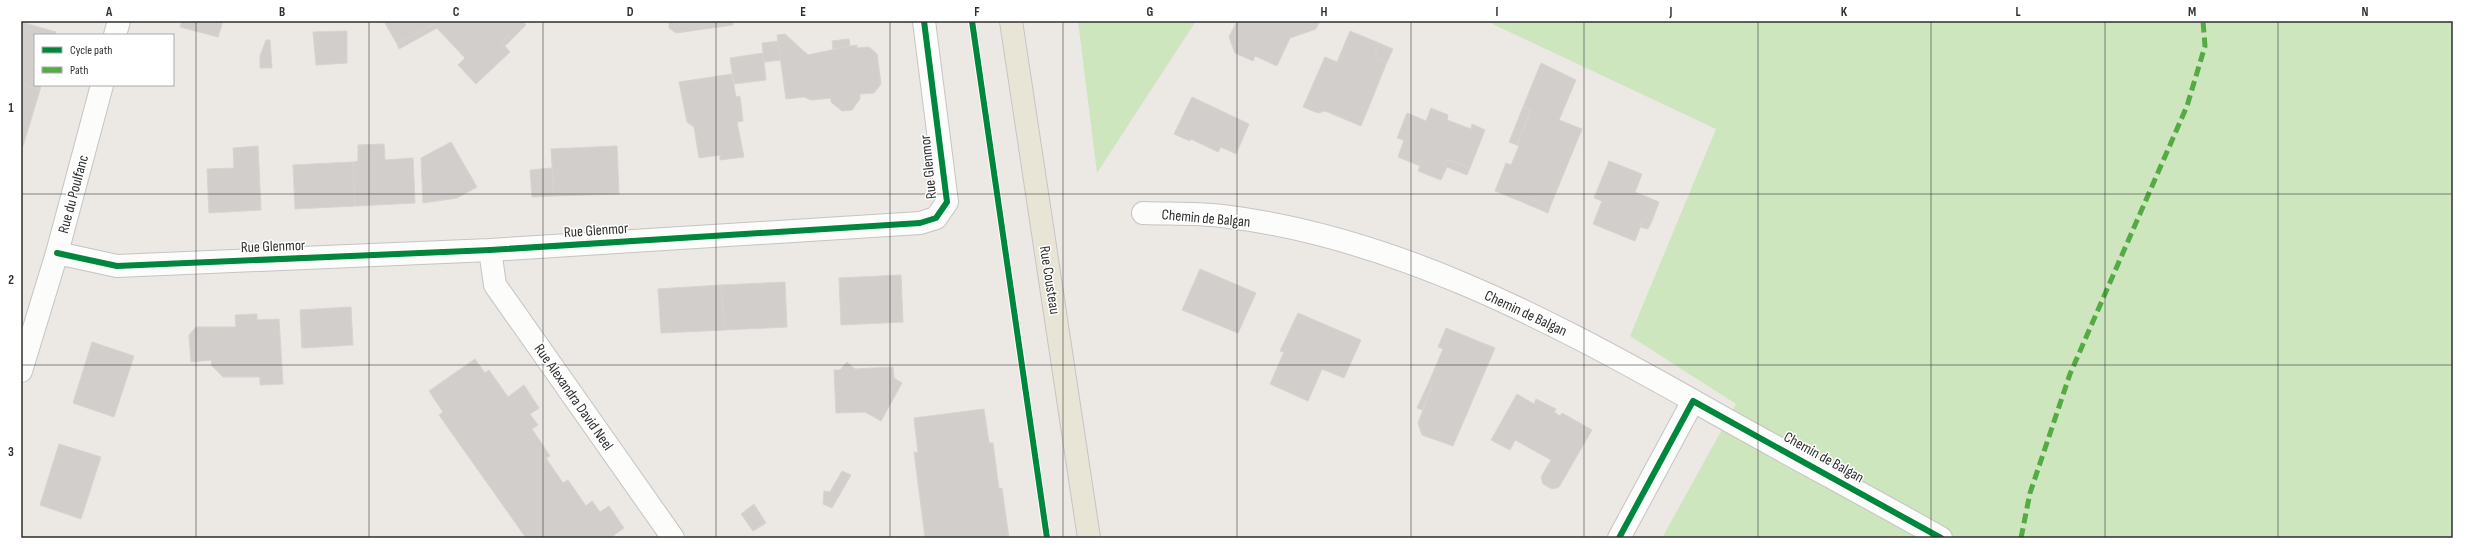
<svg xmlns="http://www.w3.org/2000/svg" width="2474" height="559" font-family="'Sofia Sans Condensed',sans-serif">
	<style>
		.green { fill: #cee6be }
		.building { fill: #d1cecb; stroke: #d7d4d0 }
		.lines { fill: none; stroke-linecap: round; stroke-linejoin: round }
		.minor-casing { stroke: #c5c4c5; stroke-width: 24 }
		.major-casing { stroke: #c6c5c4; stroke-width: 24 }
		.minor { stroke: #fcfcfb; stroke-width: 22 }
		.major { stroke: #e8e4d6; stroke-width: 22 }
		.quiet { stroke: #54ab44; stroke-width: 5; stroke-dasharray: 10 5; stroke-linecap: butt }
		.cycleway-casing { stroke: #fff; stroke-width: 8 }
		.cycleway { stroke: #00873e; stroke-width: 6 }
		.grid { fill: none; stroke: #2e2e2e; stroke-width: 1; stroke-opacity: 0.55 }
		.labels { text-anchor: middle; stroke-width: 3; stroke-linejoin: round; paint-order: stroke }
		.street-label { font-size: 15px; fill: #2e2e2e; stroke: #fff }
		.neatline { fill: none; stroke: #2e2e2e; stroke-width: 1.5 }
		.grid-label { font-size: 13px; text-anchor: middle; font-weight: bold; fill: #2e2e2e }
	</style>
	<rect width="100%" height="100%" fill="#ece8e4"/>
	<path class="green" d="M1078,21H1196L1097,173Z
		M1486,21H2453V538H1662L1736,404L1630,336L1716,129Z"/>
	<path class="building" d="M182,21H223L218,37L180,27Z
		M389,21H522L526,25L512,39L508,35L501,42L510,52L476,84L458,65L465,58L433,24L397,44L385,23Z
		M669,21H733V25L676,33L669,28Z
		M1237,21L1243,23L1244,21H1320L1316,29L1290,38L1277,66L1255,56L1253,61L1235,53L1229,37Z
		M21,22L56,32L55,35H35V85H41L40,90L21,84Z
		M433,24L437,28L399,49L397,44Z
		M347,31V63L316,65L313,32Z
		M1350,31L1379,43L1374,57L1387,62L1361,126L1325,111L1318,113L1303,107L1325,57L1337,62Z
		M785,34L808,55L850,46L857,45V48L869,47L877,54L881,84L874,93L860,94V99L852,110L842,111L831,102V98L811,100L804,97L786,99L777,35Z
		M508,35L512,39L505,46L501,42Z
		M849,39L850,46L833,49L832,41Z
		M266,40H270L272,68H260V56Z
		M778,41L781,60L764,62L762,43Z
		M1379,43L1393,49L1387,62L1374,57Z
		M763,53L766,80L734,84L730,58Z
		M1541,63L1576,80L1559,120L1582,129L1550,207L1525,197L1522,202L1495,191L1506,163L1511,165L1519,146L1517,145L1531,110L1523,107Z
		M732,74L736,97L740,96L743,121L737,122L744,157L720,160V155L699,158L694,127L687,122L679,82Z
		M21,84L40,90L23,146H21Z
		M1192,97L1249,124L1236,154L1221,147L1218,152L1191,139L1190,141L1174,134Z
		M1523,107L1531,110L1517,145L1509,142Z
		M1431,108L1448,115L1447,120L1471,129L1472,124L1485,130L1470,168L1450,160L1444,162L1447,167L1441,180L1418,171L1420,166L1398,157L1404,140L1397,138L1407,113L1426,121Z
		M451,142L477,187L457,198L423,203L421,158Z
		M384,144L385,160L413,158L415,203L355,206L353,162L358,161V145Z
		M258,146L261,210L209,213L207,169L234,168L233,148Z
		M617,146L619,194L554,196L551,149Z
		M1450,160L1470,168L1467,175L1447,167L1444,162Z
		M1609,161L1642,174L1635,192L1659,202L1652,221L1644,218L1635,241L1593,224L1602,201L1594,198Z
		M353,162L355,206L295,209L293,165Z
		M552,168L554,196L532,197L530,170Z
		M1525,197L1550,207L1548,213L1522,202Z
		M1644,218L1652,221L1648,229L1640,227Z
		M1200,269L1256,293L1238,333L1182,310Z
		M901,275L903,322L841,325L839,278Z
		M785,282L787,327L725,330L721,285Z
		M721,285L725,330L661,333L658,289Z
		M351,307L353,345L302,348L300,310Z
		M1298,313L1361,340L1344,378L1322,369L1308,401L1270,384L1284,352L1280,351Z
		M257,314V320L279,319L283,384L260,385V377H223L212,366L211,360L191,362L189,335L196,327H236L235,315Z
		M1446,328L1495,348L1453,446L1422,435L1418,423L1433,384L1429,382L1443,349L1438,347Z
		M92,342L134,356L114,417L73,403Z
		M475,359L485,373L489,370L508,397L524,385L539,408L530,414L538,425L532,429L550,456L546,458L563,483L568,480L586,506L592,501L600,512L609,506L624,528L610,538H526L439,415L443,412L429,391Z
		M847,362L855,369L893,367L894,378L902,383L881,421L865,412L836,413L834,370H840Z
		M1429,382L1433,384L1422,410L1417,408Z
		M1517,394L1534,404L1536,399L1556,409L1554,412L1560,416L1562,413L1592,430L1559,487L1552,489L1543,484L1541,477L1551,460L1515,440L1510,450L1491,440Z
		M984,409L989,443H993L999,489L1002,488L1009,538H925L914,452L918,453L914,418Z
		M59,444L101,457L81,519L40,505Z
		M842,471L851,475L832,508L823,504L824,491L830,492Z
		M754,504L766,523L753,531L741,514Z"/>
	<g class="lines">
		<defs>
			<path id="minor" d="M115,35L119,21
				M1143,213C1169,214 1196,213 1222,216C1391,236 1546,318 1692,400C1774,447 1858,491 1941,538
				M490,250L495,285L673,538
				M57,253L117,266L490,250L920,223L936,218L947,202L924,21
				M21,371L57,253L102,85
				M1619,538L1693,401"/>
			<path id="major" d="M1011,21L1089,538"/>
		</defs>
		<use href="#minor" class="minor-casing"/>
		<use href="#major" class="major-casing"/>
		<use href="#minor" class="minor"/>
		<use href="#major" class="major"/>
		<path class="quiet" d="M2021,538L2030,493L2070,374L2187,106L2205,46L2203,21"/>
		<defs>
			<path id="cycleway" d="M972,21L1047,538
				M57,253L117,266L490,250L920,223L936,218L947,202L924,21
				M1619,538L1693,401L1941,538"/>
		</defs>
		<use href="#cycleway" class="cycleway-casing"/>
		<use href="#cycleway" class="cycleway"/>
	</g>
	<path class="grid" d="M196,21V538M369,21V538M543,21V538M716,21V538M890,21V538M1063,21V538M1237,21V538M1411,21V538M1584,21V538M1758,21V538M1931,21V538M2105,21V538M2278,21V538M21,194H2453M21,365H2453"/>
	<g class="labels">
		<g class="street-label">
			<text transform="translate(928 167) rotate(-96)" y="5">Rue Glenmor</text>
			<text transform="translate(73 194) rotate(-75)" y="5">Rue du Poulfanc</text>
			<text transform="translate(1206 218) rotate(5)" y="5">Chemin de Balgan</text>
			<text transform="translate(596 230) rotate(-4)" y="5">Rue Glenmor</text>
			<text transform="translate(273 246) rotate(-2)" y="5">Rue Glenmor</text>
			<text transform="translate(1050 280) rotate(81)" y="5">Rue Cousteau</text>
			<text transform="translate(1526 313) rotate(25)" y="5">Chemin de Balgan</text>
			<text transform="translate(574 397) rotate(55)" y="5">Rue Alexandra David Neel</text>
			<text transform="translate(1824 457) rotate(29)" y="5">Chemin de Balgan</text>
		</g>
	</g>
	<rect width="2474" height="559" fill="none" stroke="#ffffff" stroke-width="44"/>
	<rect x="34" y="34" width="140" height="52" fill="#ffffff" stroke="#ababab"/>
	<rect x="42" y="47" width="20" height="6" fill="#00873e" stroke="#ababab"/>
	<text x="70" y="54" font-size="12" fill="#2e2e2e">Cycle path</text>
	<rect x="42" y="67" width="20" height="6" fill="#54ab44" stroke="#ababab"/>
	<text x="70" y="74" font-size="12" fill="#2e2e2e">Path</text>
	<rect x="22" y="22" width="2430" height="515" class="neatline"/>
	<g class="grid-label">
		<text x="109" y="16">A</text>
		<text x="282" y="16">B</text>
		<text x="456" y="16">C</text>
		<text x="630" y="16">D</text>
		<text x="803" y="16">E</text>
		<text x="977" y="16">F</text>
		<text x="1150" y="16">G</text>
		<text x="1324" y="16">H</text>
		<text x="1497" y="16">I</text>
		<text x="1671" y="16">J</text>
		<text x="1844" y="16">K</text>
		<text x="2018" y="16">L</text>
		<text x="2192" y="16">M</text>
		<text x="2365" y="16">N</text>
		<text x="11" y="112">1</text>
		<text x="11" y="284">2</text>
		<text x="11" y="456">3</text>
	</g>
</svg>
